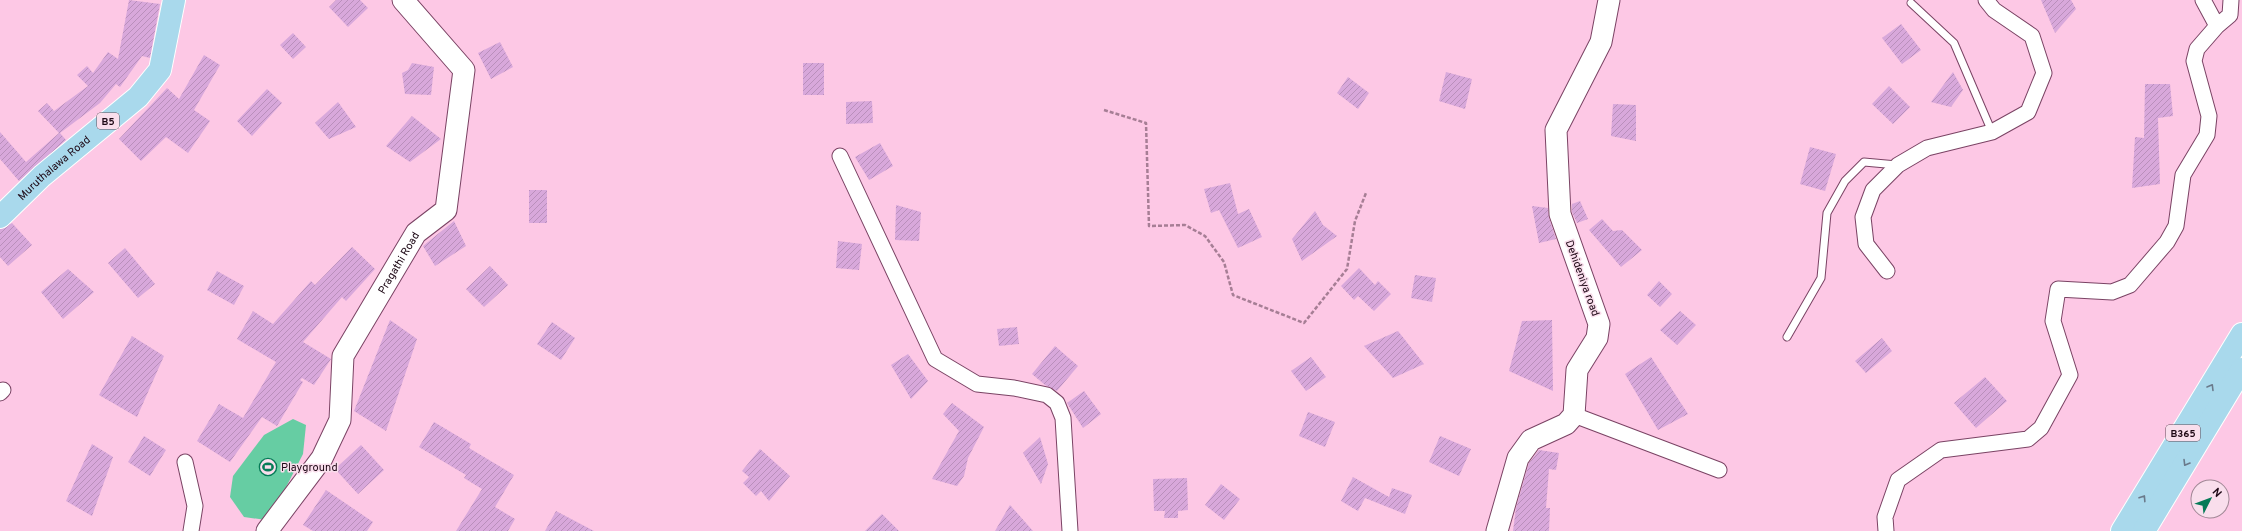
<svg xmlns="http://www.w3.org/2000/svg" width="2242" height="531" font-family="Overpass,sans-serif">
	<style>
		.pitch { fill: #66cda3 }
		.building { fill: url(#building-hatch) }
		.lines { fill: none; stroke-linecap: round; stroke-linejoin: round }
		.lane-casing { stroke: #7a4364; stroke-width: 9 }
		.street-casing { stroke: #7a4364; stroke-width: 17 }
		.secondary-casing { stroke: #7a4364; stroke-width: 23 }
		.primary-casing { stroke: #fff; stroke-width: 24 }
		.path { stroke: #a67e95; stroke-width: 2.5; stroke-dasharray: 4 2; stroke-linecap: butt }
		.lane { stroke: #fff; stroke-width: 7 }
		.street { stroke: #fff; stroke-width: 15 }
		.secondary { stroke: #fff; stroke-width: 21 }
		.primary { stroke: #a9d9ec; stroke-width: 22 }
		.oneway { stroke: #6a7a8b }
		.labels { text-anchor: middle; stroke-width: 3; stroke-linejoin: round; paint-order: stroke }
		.shield { fill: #f9deec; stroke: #5e4855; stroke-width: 1 }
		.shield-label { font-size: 10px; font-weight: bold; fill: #1c0714 }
		.street-label { font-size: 11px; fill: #1c0714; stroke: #f9deec }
		.poi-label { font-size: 11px; fill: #1c0714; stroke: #f9deec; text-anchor: start }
	</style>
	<defs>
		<pattern id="building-hatch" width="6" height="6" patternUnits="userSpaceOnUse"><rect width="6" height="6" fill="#d8a8db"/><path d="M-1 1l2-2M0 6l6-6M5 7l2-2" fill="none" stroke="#b98fbb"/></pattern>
	</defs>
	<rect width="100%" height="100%" fill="#fdc8e5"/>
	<path class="pitch" d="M293,419L306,425L303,454L278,503L266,520L244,517L230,497L233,476L264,435Z"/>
	<path class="building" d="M129,0L160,4L150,58L142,56L120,87L116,84L100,103L60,133L66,140L19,181L0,159V132L26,162L59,133L38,111L47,103L54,111L88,86L77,75L87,66L93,73L108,52L118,59Z
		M336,0H360L368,8L348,27L329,7Z
		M2041,0H2071L2076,9L2055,33Z
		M1901,24L1921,50L1902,64L1882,38Z
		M293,33L306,47L293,59L280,45Z
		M500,42L513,67L491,79L478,53Z
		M204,55L220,65L194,110L210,121L188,153L166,137L141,161L119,139L167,88L179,99Z
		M412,63L434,67L431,95L405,94L402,73L408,70Z
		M803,63H824V95H803Z
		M1446,72L1472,79L1465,109L1439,101Z
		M1953,72L1963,90L1951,107L1931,102Z
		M1348,77L1369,93L1358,109L1337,93Z
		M2145,84H2170L2173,116L2158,118L2160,184L2132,188L2135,137L2144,138Z
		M1889,86L1910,107L1893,124L1872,104Z
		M267,89L282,103L252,136L237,121Z
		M872,101L873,123L846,124V102Z
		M338,102L356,127L329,139L315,123Z
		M1613,104L1636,105V141L1611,136Z
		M412,116L441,139L410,162L386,146Z
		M880,143L893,166L869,180L855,157Z
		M1810,147L1836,154L1825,191L1800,184Z
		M1230,183L1238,214L1249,209L1262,237L1238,248L1219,210L1211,213L1204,189Z
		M529,190H547V223H529Z
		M1580,201L1588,219L1577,223L1572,212V204Z
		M896,205L921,212L919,241L895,240Z
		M1532,206L1548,208L1549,218L1556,239L1539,243Z
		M1315,211L1323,225L1337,236L1302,261L1292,239Z
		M1602,219L1613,231L1622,230L1642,250L1621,267L1589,230Z
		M454,221L466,246L435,266L423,246Z
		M12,223L32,245L8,266L0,257V229Z
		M838,241L862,244L859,270L836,268Z
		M352,247L375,269L346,301L342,297L303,342L331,359L314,385L302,378L300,380L303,382L277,426L262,417L230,462L197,441L219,404L243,418L276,362L237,339L253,311L273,324L311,281L315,285Z
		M125,248L155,284L138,298L108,263Z
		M490,266L508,285L484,307L466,289Z
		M1359,268L1375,285L1378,281L1391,294L1374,311L1358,296L1354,300L1341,286Z
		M68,269L94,292L63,319L41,292Z
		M217,271L244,286L234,305L207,290Z
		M1415,275L1436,278L1432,302L1411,298Z
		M1659,281L1672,294L1660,307L1647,295Z
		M1680,311L1696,325L1677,345L1660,330Z
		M390,320L417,339L386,431L354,411Z
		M1552,320L1553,391L1509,371L1522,321Z
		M552,322L575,338L561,360L537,344Z
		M1017,327L1019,344L999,346L997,329Z
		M1398,331L1424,364L1393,378L1364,346Z
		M132,336L164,356L137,417L99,395Z
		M1882,338L1892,351L1866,373L1855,361Z
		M1055,346L1078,366L1057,391L1045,385L1032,374Z
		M908,354L928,381L911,399L891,365Z
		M1311,357L1326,377L1306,391L1291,371Z
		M1651,357L1688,414L1658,430L1625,374Z
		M1985,377L2007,401L1976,428L1954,403Z
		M1084,391L1101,414L1083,428L1067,403Z
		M952,403L984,427L968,458L964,476L957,486L932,479L959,431L943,414Z
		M1308,412L1335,422L1325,447L1299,436Z
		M434,422L471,444L469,448L514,475L495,507L515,519L508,531H456L482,489L464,478L466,475L419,447Z
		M144,436L166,450L150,476L128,462Z
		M1440,436L1471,449L1459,476L1429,462Z
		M1040,437L1048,464L1041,484L1023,453Z
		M92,444L113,457L92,516L66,501Z
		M361,445L384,470L358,494L335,469Z
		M760,449L790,476L769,501L761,491L756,496L743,483L749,477L742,471Z
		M1539,450L1559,453L1556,470L1549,469L1546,508H1550L1549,531H1513L1516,508L1529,463Z
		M1353,477L1389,497L1392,488L1412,495L1405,514L1365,498L1358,511L1341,501Z
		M1187,478L1188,510L1178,511V518H1164L1165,511H1154L1153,479Z
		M1221,484L1240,499L1224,520L1205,505Z
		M326,490L373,522L367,531H313L303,525Z
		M1010,505L1033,531H995Z
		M556,511L594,531H545Z
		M882,514L899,531H865Z"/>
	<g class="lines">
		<defs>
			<path id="lane" d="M1911,3L1954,43L1992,132
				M1787,337L1821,278L1827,213L1845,181L1864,162L1897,165"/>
			<path id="street" d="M2203,0L2217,26
				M840,156L935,359L977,384L1014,388L1047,395L1057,403L1063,418L1070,531
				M1887,271L1866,244L1863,217L1873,190L1898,165L1927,148L1992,132L2028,112L2044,73L2032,36L1994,10L1986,0
				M0,393L3,390
				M1574,415L1719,470
				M185,462L195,506L191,531
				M1886,531L1885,517L1898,480L1941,450L2028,439L2041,428L2070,375L2053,321L2058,289L2112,292L2130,285L2167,242L2176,226L2183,175L2207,135L2209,116L2194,61L2197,49L2217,26L2230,15L2231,0"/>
			<g id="secondary">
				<path id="s1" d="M267,531L322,458L340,420L343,356L416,233L446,210L464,70L403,0"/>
				<path d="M1497,531L1518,458L1531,440L1566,424L1574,415L1577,370L1597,338L1599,324L1560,214L1556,130L1601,42L1609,0"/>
			</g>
			<g id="primary">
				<path id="s2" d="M0,217L42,176L138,97L160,70L174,0"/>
				<path d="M2122,531L2242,334"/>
				<path d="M2144,531L2242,369"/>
			</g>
		</defs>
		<use href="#lane" class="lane-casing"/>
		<use href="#street" class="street-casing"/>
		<use href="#secondary" class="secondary-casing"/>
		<use href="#primary" class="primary-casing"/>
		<path class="path" d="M1104,110L1146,123L1149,226L1185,225L1205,236L1224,262L1233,295L1304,323L1347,269L1355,221L1366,193"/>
		<use href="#lane" class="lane"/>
		<use href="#street" class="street"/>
		<use href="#secondary" class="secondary"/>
		<use href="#primary" class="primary"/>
	</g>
	<defs><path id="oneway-chevron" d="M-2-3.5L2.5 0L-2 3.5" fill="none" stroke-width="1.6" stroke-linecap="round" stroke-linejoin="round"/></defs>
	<g class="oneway">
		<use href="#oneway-chevron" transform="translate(2211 387) rotate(-59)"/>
		<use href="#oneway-chevron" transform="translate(2186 463) rotate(121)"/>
		<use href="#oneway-chevron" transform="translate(2143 498) rotate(-57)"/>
	</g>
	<defs>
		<symbol id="stadium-ring" viewBox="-11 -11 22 22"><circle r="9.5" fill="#f9deec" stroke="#057b57" stroke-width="1.5"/><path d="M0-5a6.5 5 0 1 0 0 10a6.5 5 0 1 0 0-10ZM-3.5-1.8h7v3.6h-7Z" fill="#057b57"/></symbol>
	</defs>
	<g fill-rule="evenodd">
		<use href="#stadium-ring" x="258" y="457" width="20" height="20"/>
	</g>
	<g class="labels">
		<g class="shield">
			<rect x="97" y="113" width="22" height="16" rx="3"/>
			<rect x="2166" y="425" width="34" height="16" rx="3"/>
		</g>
		<g class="shield-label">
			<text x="108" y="125">B5</text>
			<text x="2183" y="437">B365</text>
		</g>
		<g class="street-label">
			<text dy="4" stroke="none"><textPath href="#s2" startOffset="73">Muruthalawa Road</textPath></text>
			<text dy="4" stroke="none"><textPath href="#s1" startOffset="306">Pragathi Road</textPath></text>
			<text transform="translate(1583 278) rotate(70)" y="4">Dehideniya road</text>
		</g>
		<g class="poi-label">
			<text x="281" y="471">Playground</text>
		</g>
	</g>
	<g transform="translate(2210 499) rotate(48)"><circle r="19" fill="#f9deec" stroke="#a18896"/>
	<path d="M0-3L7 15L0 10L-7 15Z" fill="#057b57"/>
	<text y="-6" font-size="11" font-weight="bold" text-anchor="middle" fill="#1c0714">N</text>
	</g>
</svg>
